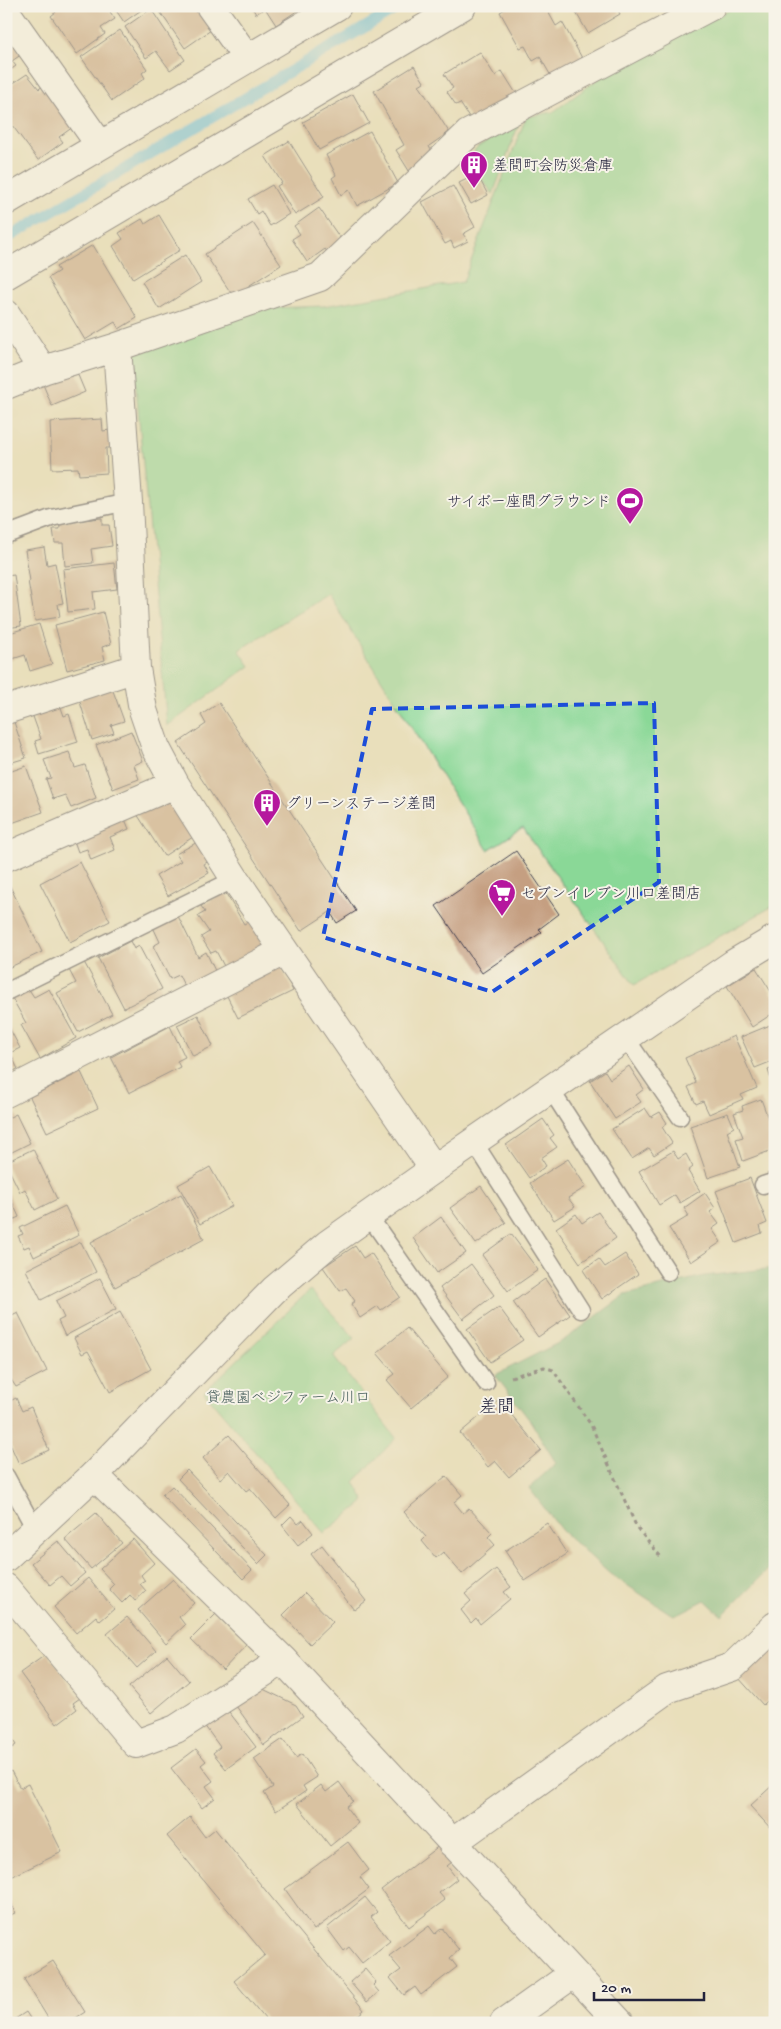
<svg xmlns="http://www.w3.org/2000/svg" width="781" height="2029" font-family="'Gochi Hand','Klee One',sans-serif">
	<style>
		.green { fill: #8ad897; stroke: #567d69 }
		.forest { fill: #6fb880; stroke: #486d5e }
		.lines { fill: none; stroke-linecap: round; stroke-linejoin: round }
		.stream { stroke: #68c1e5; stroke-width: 11 }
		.building { fill: #c59f81 }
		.service-casing { stroke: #403e4e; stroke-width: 19 }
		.minor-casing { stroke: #403e4e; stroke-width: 30 }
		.tertiary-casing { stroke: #403e4e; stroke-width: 30 }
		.path { stroke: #403e4e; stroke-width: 3; stroke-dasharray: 4 4; stroke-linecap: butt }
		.service { stroke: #fff; stroke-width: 16 }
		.minor { stroke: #fff; stroke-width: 28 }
		.tertiary { stroke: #fff; stroke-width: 28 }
		.marked { fill: none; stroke: #1d4ed8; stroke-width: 4; stroke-dasharray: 10 6; stroke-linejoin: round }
		.labels { text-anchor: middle; stroke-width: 4; stroke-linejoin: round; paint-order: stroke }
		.poi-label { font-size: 15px; fill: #22223b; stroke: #f7f3e8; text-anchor: start }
		.park-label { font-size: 15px; fill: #415957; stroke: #f7f3e8 }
		.quarter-label { font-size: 18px; fill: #22223b; stroke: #f7f3e8 }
	</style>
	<rect width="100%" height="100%" fill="#f7f3e8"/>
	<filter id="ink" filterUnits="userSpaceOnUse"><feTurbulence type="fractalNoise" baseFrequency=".02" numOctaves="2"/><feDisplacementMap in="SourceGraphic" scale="10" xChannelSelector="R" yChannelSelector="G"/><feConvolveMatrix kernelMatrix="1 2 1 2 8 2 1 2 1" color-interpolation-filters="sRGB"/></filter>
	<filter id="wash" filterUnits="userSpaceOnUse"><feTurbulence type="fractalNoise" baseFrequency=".0096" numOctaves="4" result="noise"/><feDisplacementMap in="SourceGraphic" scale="20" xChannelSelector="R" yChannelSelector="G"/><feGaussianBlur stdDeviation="1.12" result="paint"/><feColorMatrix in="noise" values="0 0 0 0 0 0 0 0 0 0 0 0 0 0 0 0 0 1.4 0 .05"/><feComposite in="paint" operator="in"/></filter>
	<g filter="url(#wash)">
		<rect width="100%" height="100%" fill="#e9dfbb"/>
		<path class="green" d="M737,6H775V905L634,985L523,828L488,850L328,594L239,650L250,666L167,726L133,354L268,308L324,306L463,282L526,117L553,112L613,68Z
			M520,121L493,194L467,160L478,147Z
			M310,1290L355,1338L333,1356L396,1438L354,1482L365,1501L324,1533L204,1392Z"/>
		<path class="forest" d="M775,1268V1563L722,1616L705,1600L674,1616L610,1574L562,1531L529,1488L556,1463L531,1422L495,1375L564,1340L625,1295L704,1276Z"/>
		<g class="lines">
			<path class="stream" d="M6,239L401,6"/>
		</g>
		<g id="blocks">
			<path class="building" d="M52,6H106L115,19L101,28L105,34L77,54L51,16L56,12Z
				M113,6H147L124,22Z
				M156,6H195L211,30L185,48Z
				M251,6H304L276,25L265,8L256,14Z
				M510,6H545L556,26L562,22L582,58L551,76L540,57L533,61L525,46L520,48L500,12Z
				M572,6H620L617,8L620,14L588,33Z
				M151,9L185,60L170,70L156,51L146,58L125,27Z
				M120,30L147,69L142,73L145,78L112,101L81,57Z
				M6,33L22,54L12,61L16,66L6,73Z
				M480,52L495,76L502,71L517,95L473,123L460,103L456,105L447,92L453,88L444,74Z
				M414,66L424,82L419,85L449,132L429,146L433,155L411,174L396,150L404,145L374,91Z
				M27,74L39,89L44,85L73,127L59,137L63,142L38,160L6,117V88Z
				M353,94L369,123L319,150L303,122Z
				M370,131L398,183L357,206L349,190L341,195L332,178L336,175L326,155Z
				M289,141L324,197L295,215L277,186L282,183L265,156Z
				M477,174L488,195L471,204L459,183Z
				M272,185L289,214L270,226L261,211L257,214L248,199Z
				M453,186L475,227L463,234L468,241L454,248L451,241L445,244L422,202Z
				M319,208L340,238L337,241L340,246L329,254L325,249L307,262L292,239L300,234L294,226Z
				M159,215L180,250L133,279L113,246L123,239L119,233L142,219L145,224Z
				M253,223L281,265L233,296L205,254Z
				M93,245L137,318L119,329L115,322L85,340L48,278L59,271L56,267Z
				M185,255L201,282L159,309L142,282Z
				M75,368L85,392L52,406L42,382Z
				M102,419L103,431L110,430L111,448H106L107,473L79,475L78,468L52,469L50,422Z
				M102,518V525H109L112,546L91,549L93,563L65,566L63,543H55L53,529H60L59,522Z
				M44,547L47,565L55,563L63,603L58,604L60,617L35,621L28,581H30L25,550Z
				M114,563L117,589L93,592L95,609L68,612L63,569Z
				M14,575L21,626L6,628V576Z
				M103,612L111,644L102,647L105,660L67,670L55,625Z
				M39,624L52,664L30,671L25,655L6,661V634Z
				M112,688L124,721L111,725L114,733L92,740L79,699Z
				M59,702L64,716L69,714L78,742L39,754L35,741L41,739L31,711Z
				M219,703L356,911L337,923L330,912L301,931L178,743L206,724L201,715Z
				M12,716L26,758L6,764V718Z
				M131,731L143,761L134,765L139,779L113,789L96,745Z
				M69,752L75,768L85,765L96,798L71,808L65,795L53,799L46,779L51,778L44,760Z
				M26,766L43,812L6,825V773Z
				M160,799L164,805L174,799L196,835L164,856L137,814Z
				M122,812L129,829L110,837L115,850L91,860L87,849L78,852L73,838Z
				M201,840L212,859L204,864L209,873L168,896L156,876L181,861L176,854Z
				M516,851L559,914L539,929L542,932L482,973L436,906Z
				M80,862L110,921L70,942L40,883Z
				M6,878L42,952L6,969Z
				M225,892L244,924L250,921L264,945L225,968L216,951L211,953L201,937L209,932L198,916L205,912L201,906Z
				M177,914L198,957L206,952L218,977L187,992L179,975L170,979L153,946L160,942L153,927Z
				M130,941L134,949L139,946L162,989L124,1008L98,958Z
				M84,962L112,1014L78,1032L57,993L76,983L69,970Z
				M281,966L293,991L238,1018L226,994Z
				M756,968L775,998V1012L752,1027L727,986Z
				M28,988L34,997L49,989L76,1038L40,1059L21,1025L26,1023L12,998Z
				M198,1015L213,1046L193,1056L177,1025Z
				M6,1022L20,1048L10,1053L18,1069L6,1074Z
				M775,1023V1060L755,1068L741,1037Z
				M170,1026L185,1057L177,1061L180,1067L129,1093L111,1057Z
				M734,1036L757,1088L741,1095L743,1099L709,1114L703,1101L696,1104L688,1087L696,1083L685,1058Z
				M629,1066L644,1089L636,1095L641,1102L615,1119L590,1081L605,1071L610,1079Z
				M775,1067V1089H774L768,1070Z
				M81,1072L98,1108L47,1132L30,1097Z
				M761,1099L775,1137V1149L743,1161L736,1139L743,1137L734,1113L743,1110L742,1106Z
				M645,1108L651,1117L660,1112L667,1123L662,1127L672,1143L654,1155L649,1148L632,1159L612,1129Z
				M728,1113L734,1127L727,1131L740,1167L708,1178L690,1126Z
				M16,1114L30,1143L6,1155V1119Z
				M543,1119L554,1135L550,1138L557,1147L541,1158L546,1166L529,1178L506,1145Z
				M33,1149L57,1199L35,1210L25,1189L20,1192L6,1164V1162Z
				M673,1151L678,1159L686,1154L693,1167L688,1171L700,1191L680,1203L675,1195L659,1205L639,1171Z
				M568,1159L586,1187L568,1198L575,1207L554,1220L530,1183Z
				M210,1167L232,1206L200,1224L178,1185Z
				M750,1178L767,1223L760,1226L762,1233L736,1243L716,1191Z
				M481,1186L506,1223L476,1244L450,1208Z
				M6,1188L19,1217L6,1223Z
				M705,1193L715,1208L710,1212L719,1224L712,1229L721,1242L691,1262L669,1228L689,1216L684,1208Z
				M181,1194L204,1239L115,1287L91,1242Z
				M65,1206L79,1235L34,1257L29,1246L24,1248L18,1236L23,1234L20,1228Z
				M598,1212L616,1238L580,1263L556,1228L576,1214L582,1223Z
				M441,1217L466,1253L437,1273L413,1238Z
				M511,1234L538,1270L508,1291L482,1255Z
				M81,1242L96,1272L41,1300L26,1270Z
				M355,1246L363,1258L371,1253L400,1297L381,1310L378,1306L360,1318L351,1304L355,1301L346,1288L340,1291L323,1267Z
				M625,1254L638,1274L602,1299L583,1270L599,1259L605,1267Z
				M471,1264L494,1295L463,1319L440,1288Z
				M100,1278L116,1309L65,1336L58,1321L64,1318L56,1301Z
				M545,1279L570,1315L538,1337L513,1302Z
				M499,1307L523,1340L490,1362L467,1329Z
				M120,1312L151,1369L110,1392L88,1351L82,1354L74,1338Z
				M18,1313L47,1371L16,1387L6,1372V1319Z
				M407,1328L448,1377L411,1408L387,1380L395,1374L377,1353Z
				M16,1398L22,1411L31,1407L49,1450L19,1464L6,1435V1403Z
				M499,1400L541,1450L509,1477L495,1461L488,1467L460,1433Z
				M229,1435L290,1505L276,1518L250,1488L246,1491L229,1471L220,1479L203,1458Z
				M187,1470L267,1555L258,1564L178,1479Z
				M446,1476L462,1495L454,1502L463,1513L469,1508L492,1533L488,1537L495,1545L462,1574L443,1552L436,1558L422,1541L426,1537L404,1512Z
				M172,1486L252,1570L243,1579L162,1495Z
				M96,1513L122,1543L91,1569L65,1539Z
				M291,1516L298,1524L303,1520L313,1533L298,1545L282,1525Z
				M547,1523L567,1554L525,1581L505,1551Z
				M133,1539L154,1563L141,1575L145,1581L140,1584L146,1591L135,1601L130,1595L122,1603L109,1589L114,1584L100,1569Z
				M58,1541L85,1573L70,1586L61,1576L50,1585L31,1563Z
				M322,1545L366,1601L354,1610L311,1554Z
				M496,1569L511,1587L504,1592L510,1599L480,1624L476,1618L471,1623L461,1610L471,1601L465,1594Z
				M88,1578L114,1609L100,1621L96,1616L76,1633L54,1607Z
				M173,1579L194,1603L179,1617L185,1625L166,1643L138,1610Z
				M305,1593L333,1622L310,1644L283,1615Z
				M216,1614L247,1644L223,1670L191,1639Z
				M127,1617L156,1651L137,1668L107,1634Z
				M775,1645V1694L763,1705L738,1677Z
				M48,1653L80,1698L73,1703L77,1709L57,1724L20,1673Z
				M167,1655L189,1681L151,1713L129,1687Z
				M261,1688L296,1705L303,1716L264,1745L236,1706Z
				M226,1708L256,1747L226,1769L213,1753L220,1747L204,1725Z
				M6,1730L16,1745L6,1752Z
				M283,1739L296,1758L302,1754L317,1777L303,1786L306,1791L276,1811L264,1793L273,1787L254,1759Z
				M196,1749L206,1761L201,1765L213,1781L206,1786L215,1798L202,1808L171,1768Z
				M11,1771L20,1788L28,1784L62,1852L11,1877L6,1868V1774Z
				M339,1782L353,1801L346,1807L358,1823L330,1846L297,1804L321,1785L326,1792Z
				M775,1783V1833L750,1806Z
				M190,1817L205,1837L215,1829L364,2010L349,2023H262L266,2020L234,1981L265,1955L167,1836Z
				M348,1842L369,1870L360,1877L369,1889L314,1930L285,1889Z
				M440,1845L452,1862L447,1866L457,1879L439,1893L445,1900L409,1927L381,1890Z
				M6,1893L15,1913L6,1917Z
				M365,1897L377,1912L371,1917L390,1941L362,1963L349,1947L344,1951L327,1928Z
				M429,1926L435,1934L442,1928L459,1950L450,1958L457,1967L421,1995L415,1987L404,1995L390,1978L401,1970L389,1956Z
				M53,1961L85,2012L68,2023H51L24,1979Z
				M365,1969L376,1982L373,1985L379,1992L367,2002L350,1982Z
				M26,2012L33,2023H9Z"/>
		</g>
	</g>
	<g filter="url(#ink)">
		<use href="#blocks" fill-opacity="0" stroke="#403e4e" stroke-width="1"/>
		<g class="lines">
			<defs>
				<path id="service" d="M6,535L51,518L128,502
					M6,992L235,879
					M626,1038L680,1117
					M551,1090L668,1272
					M474,1142L581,1310
					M763,1185L775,1181
					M369,1216L486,1383
					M6,1476L36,1531"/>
				<path id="minor" d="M210,6L247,58
					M6,12L100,145
					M6,201L337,6
					M6,275L462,6
					M6,314L43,370
					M117,347L128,502L136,668L143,710L156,748L175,784L235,879L434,1169
					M6,385L43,370L117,347L320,277L468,134L711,6
					M6,710L136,668
					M6,857L175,784
					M6,1093L284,951
					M94,1475L283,1660L620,2023
					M6,1588L136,1744L176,1729L283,1660
					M452,1843L667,1689L732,1667L775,1626
					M504,2023L573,1974"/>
				<path id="tertiary" d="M6,1557L94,1475L274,1290L328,1244L434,1169L733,964L775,939"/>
			</defs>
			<use href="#service" class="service-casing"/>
			<use href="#minor" class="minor-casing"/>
			<use href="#tertiary" class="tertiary-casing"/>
			<path class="path" d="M511,1377L544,1367L553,1370L591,1425L637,1528L661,1557"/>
			<use href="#service" class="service"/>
			<use href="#minor" class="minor"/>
			<use href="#tertiary" class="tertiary"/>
		</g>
	</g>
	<path d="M0 0H781V2029H0ZM654,703L659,882L492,992L323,937L372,709Z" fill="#e9dfbb" fill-opacity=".55" fill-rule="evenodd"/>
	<path class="marked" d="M654,703L659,882L492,992L323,937L372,709Z"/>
	<defs>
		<symbol id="building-pin" viewBox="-11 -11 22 30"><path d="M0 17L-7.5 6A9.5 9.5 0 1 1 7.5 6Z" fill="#b5179e" stroke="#f7f3e8"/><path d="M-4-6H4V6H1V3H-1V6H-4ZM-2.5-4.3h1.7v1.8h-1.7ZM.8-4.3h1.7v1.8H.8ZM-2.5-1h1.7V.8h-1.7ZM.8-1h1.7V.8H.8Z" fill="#fff"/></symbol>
		<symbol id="stadium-pin" viewBox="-11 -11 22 30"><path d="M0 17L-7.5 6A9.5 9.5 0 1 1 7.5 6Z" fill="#b5179e" stroke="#f7f3e8"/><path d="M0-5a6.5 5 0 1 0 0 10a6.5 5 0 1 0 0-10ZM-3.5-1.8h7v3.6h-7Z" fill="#fff"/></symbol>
		<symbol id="supermarket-pin" viewBox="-11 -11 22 30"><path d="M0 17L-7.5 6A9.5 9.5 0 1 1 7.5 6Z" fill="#b5179e" stroke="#f7f3e8"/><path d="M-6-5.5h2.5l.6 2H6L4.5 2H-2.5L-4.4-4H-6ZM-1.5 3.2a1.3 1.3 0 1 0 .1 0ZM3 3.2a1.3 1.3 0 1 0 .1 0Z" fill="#fff"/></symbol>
	</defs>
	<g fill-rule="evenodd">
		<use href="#building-pin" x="458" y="149" width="32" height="43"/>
		<use href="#stadium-pin" x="614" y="485" width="32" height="43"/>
		<use href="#building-pin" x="251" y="787" width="32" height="43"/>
		<use href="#supermarket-pin" x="486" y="877" width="32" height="43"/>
	</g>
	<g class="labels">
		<g class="poi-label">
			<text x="493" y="170">差間町会防災倉庫</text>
			<text x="611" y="506" text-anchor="end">サイボー座間グラウンド</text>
			<text x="286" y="808">グリーンステージ差間</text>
			<text x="521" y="898">セブンイレブン川口差間店</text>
		</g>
		<g class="park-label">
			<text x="288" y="1402">貸農園ベジファーム川口</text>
		</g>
		<g class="quarter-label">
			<text x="497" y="1412">差間</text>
		</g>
	</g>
	<rect width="781" height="2029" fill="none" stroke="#f7f3e8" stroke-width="25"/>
	<path d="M594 1992v8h110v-8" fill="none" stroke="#22223b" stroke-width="2.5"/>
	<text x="601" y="1992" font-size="15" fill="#22223b" stroke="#f7f3e8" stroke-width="4" paint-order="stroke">20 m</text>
</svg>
